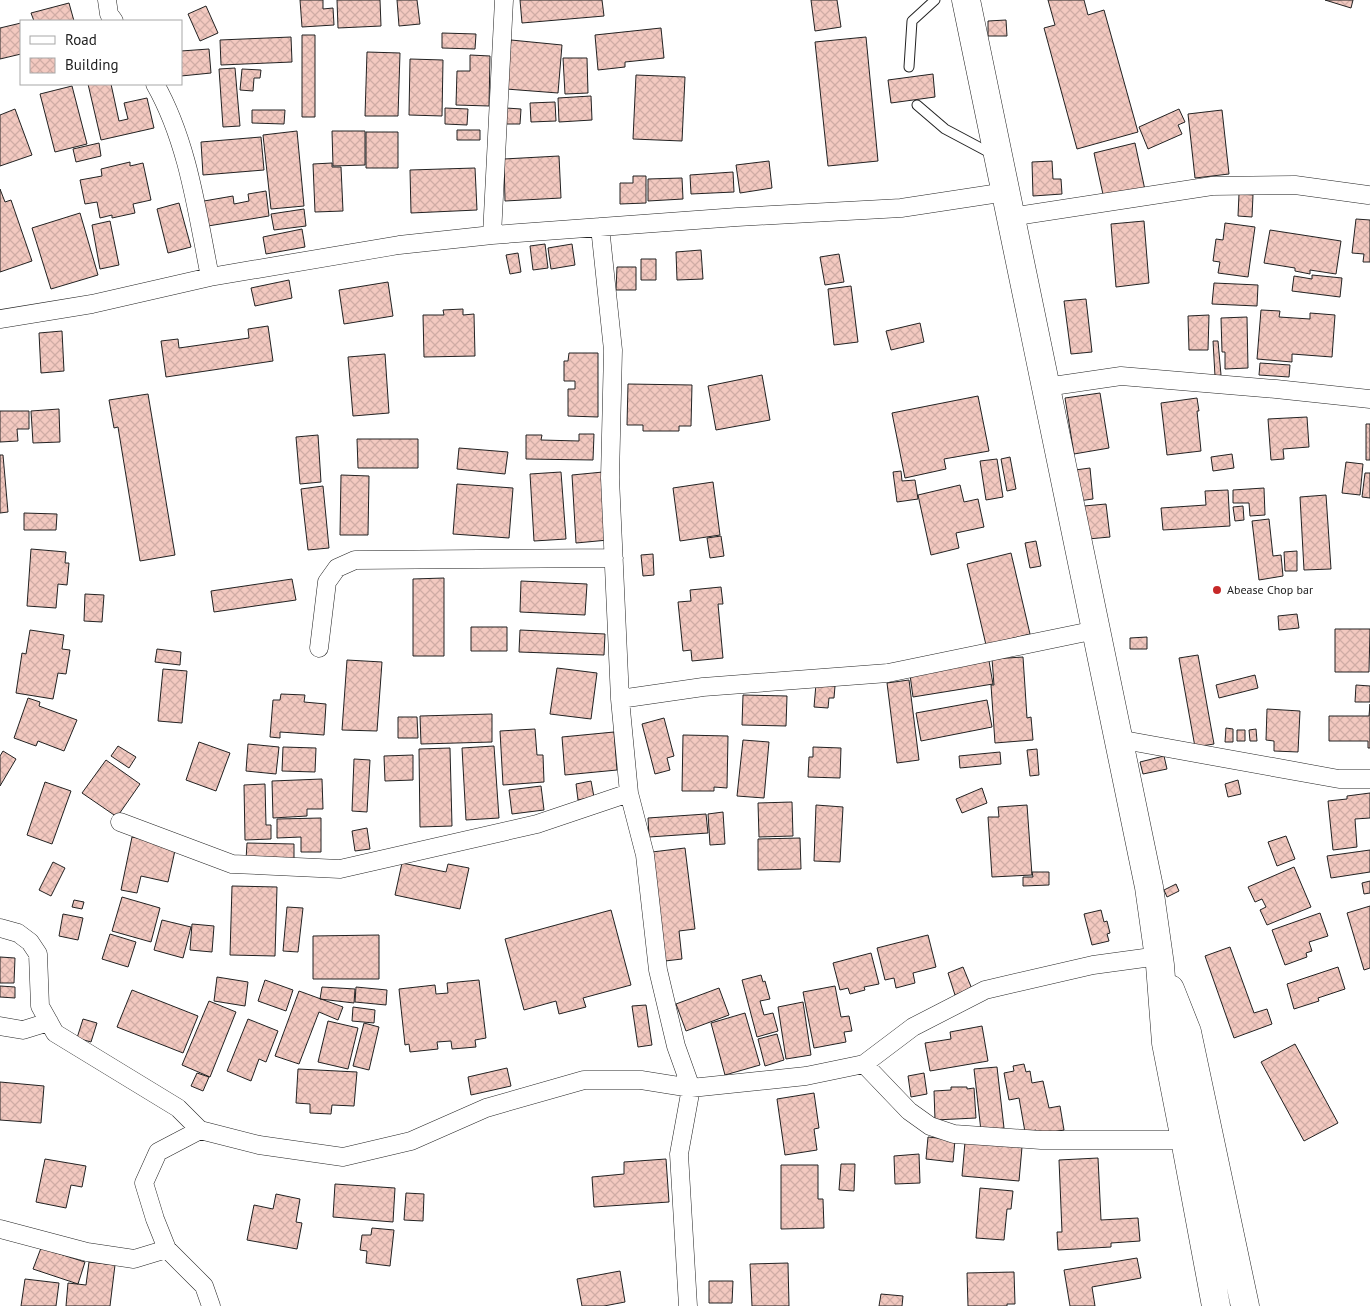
<svg xmlns="http://www.w3.org/2000/svg" width="1370" height="1306" font-family="'PT Sans',sans-serif">
	<style>
		.building { fill: url(#building-cross-hatch); stroke: #222 }
		.lines { fill: none; stroke-linecap: round; stroke-linejoin: round }
		.service-casing { stroke: #222; stroke-width: 11 }
		.minor-casing { stroke: #222; stroke-width: 19 }
		.trunk-casing { stroke: #222; stroke-width: 29 }
		.service { stroke: #fff; stroke-width: 9 }
		.minor { stroke: #fff; stroke-width: 18 }
		.trunk { stroke: #fff; stroke-width: 28 }
		.poi-dot { fill: #c62828; stroke: #fff; stroke-width: 2 }
		.labels { text-anchor: middle; stroke-width: 4; stroke-linejoin: round; paint-order: stroke }
		.poi-label { font-size: 12px; fill: #222; stroke: #fff; text-anchor: start }
	</style>
	<defs>
		<pattern id="building-cross-hatch" width="8" height="8" patternUnits="userSpaceOnUse" patternTransform="scale(1.25)"><rect width="8" height="8" fill="#f3c9c0"/><path d="M0 0l8 8M0 8l8-8" fill="none" stroke="#d0aca5"/></pattern>
	</defs>
	<rect width="100%" height="100%" fill="#fff"/>
	<path class="building" d="M300,0H323V9L333,8L334,25L302,27Z
		M337,0H380L381,26L338,28Z
		M397,0H417L420,24L399,26Z
		M520,0H602L604,16L522,23Z
		M811,0H837L841,27L815,31Z
		M1048,0H1084L1088,15L1104,10L1138,132L1077,149L1044,28L1055,25Z
		M1325,0H1353L1351,8Z
		M69,3L74,21H34L31,13Z
		M206,6L218,33L200,41L188,14Z
		M1006,20L1007,36H988V21Z
		M21,23V54L0,59V28Z
		M661,28L664,58L625,62V67L598,70L595,35Z
		M442,33L476,34L475,49L442,48Z
		M302,35H315V117H302Z
		M291,37L292,62L221,65L220,40Z
		M866,37L878,161L828,166L815,42Z
		M511,40L562,45L558,93L506,89Z
		M209,49L211,73L181,76V51Z
		M367,52L400,53L398,116H365Z
		M470,55L490,56L489,106L456,105L457,71H470Z
		M563,58H587L588,93L565,94Z
		M410,59L443,60L442,116L409,115Z
		M235,68L240,126L223,127L219,69Z
		M242,69L261,70L260,78H254L253,91L240,90Z
		M933,74L935,97L891,103L888,80Z
		M636,75L685,77L682,141L633,139Z
		M88,84H111L119,121L128,119L124,103L147,98L154,128L101,140Z
		M72,86L87,144L55,152L40,94Z
		M591,96L592,120L559,122L558,98Z
		M555,102L556,121L531,122L530,103Z
		M445,108L468,109L467,125L445,124Z
		M506,108L521,109L520,124H506Z
		M15,109L32,155L0,166V115Z
		M1179,109L1185,122L1178,125L1182,134L1148,149L1139,127Z
		M252,110H285L284,124L252,123Z
		M1222,110L1229,174L1195,178L1188,114Z
		M457,130H480V140H457Z
		M297,131L304,206L271,209L263,135Z
		M332,131H365V165L333,166Z
		M366,132H398V168H366Z
		M261,137L264,170L203,175L201,142Z
		M99,143L101,156L76,162L73,149Z
		M1135,143L1145,190L1104,199L1094,153Z
		M559,156L561,198L505,201L504,159Z
		M769,161L772,188L740,193L736,165Z
		M1052,161L1053,179H1061L1062,194L1033,196L1032,162Z
		M130,162V166L143,163L151,200L133,204L135,213L112,218V215L100,218L97,202L85,204L80,180L102,176L101,169Z
		M332,163V167H341L343,211L315,212L313,164Z
		M475,168L477,210L411,213L410,170Z
		M733,172L734,192L691,194L690,175Z
		M633,176H646V203L620,204V183H633Z
		M682,178L683,199L648,201V179Z
		M0,189L5,202L11,200L32,261L0,272Z
		M266,191L269,216L208,226L204,201L233,196L234,204L249,201L248,194Z
		M1239,194L1253,195L1252,217L1238,216Z
		M179,203L191,247L168,253L157,209Z
		M304,209L306,226L274,230L271,214Z
		M80,213L98,275L51,289L32,228Z
		M1356,219L1370,220V262H1363L1364,254L1352,253Z
		M110,221L119,265L100,269L92,225Z
		M1144,221L1149,283L1116,287L1111,224Z
		M1225,223L1255,227L1248,277L1218,273L1220,262L1213,261L1216,239L1223,240Z
		M302,229L305,247L266,254L263,237Z
		M1270,230L1341,241L1336,274L1310,270V274L1295,271V268L1264,263Z
		M545,244L548,268L533,270L530,246Z
		M572,244L575,265L551,269L548,248Z
		M701,250L703,279L677,280L676,252Z
		M518,253L521,272L510,274L506,255Z
		M839,254L844,282L825,285L820,257Z
		M641,259H656V280H641Z
		M617,267H636V290H616Z
		M1312,275L1342,278L1340,297L1292,291L1294,276L1312,279Z
		M289,280L292,298L255,306L251,288Z
		M388,282L393,316L344,324L339,290Z
		M1214,283L1258,285L1257,306L1212,304Z
		M851,286L858,342L834,345L828,289Z
		M1086,299L1092,352L1071,354L1064,301Z
		M463,309V315L474,314L475,356L424,357L423,315H444L443,310Z
		M1261,310L1280,311L1279,317L1310,319V313L1335,315L1332,357L1292,354V362L1257,359Z
		M1209,315L1208,350H1189L1188,316Z
		M1247,317L1248,368L1225,369V352H1222L1221,318Z
		M920,323L924,342L891,350L886,331Z
		M268,326L273,361L166,377L161,341L178,339L179,348L249,338L248,329Z
		M62,331L64,371L41,373L39,333Z
		M1213,341H1218L1221,375L1215,376Z
		M569,353H598V417L568,416V389H575V381H564V361H568Z
		M385,354L389,413L353,416L348,357Z
		M1260,363L1290,365L1289,377L1259,375Z
		M762,375L770,420L716,430L708,386Z
		M628,384L692,385L691,426H679V431H643V425H627Z
		M1100,393L1109,448L1074,454L1065,398Z
		M148,394L175,555L140,561L118,427L114,428L109,400Z
		M978,396L989,451L944,459L946,469L905,478L892,413Z
		M1197,398L1199,411H1197L1201,451L1167,455L1161,403Z
		M59,409L60,442L33,443L31,411Z
		M0,411H29V429H17L18,441L0,442Z
		M1307,417L1309,447L1283,449L1284,459L1271,460L1268,419Z
		M1366,424H1370V460H1366Z
		M579,434H594L593,460L526,459V435H542L541,440L579,441Z
		M318,435L321,482L300,484L296,437Z
		M357,439H418V468H358Z
		M459,448L508,452L505,474L457,469Z
		M1232,454L1234,468L1213,471L1211,457Z
		M0,455H3L8,512L0,513Z
		M1010,457L1016,489L1007,491L1001,459Z
		M997,459L1003,497L986,500L980,461Z
		M1346,462L1363,464L1360,495L1342,493Z
		M1090,468L1093,499L1078,501L1075,470Z
		M901,471L902,481L915,480L918,499L897,502L893,472Z
		M561,472L566,539L534,541L530,474Z
		M603,472L608,540L576,543L572,475Z
		M1365,473H1370V498L1362,497Z
		M341,475L369,476L368,535H340Z
		M713,482L720,535L680,541L673,488Z
		M457,484L513,488L509,538L453,534Z
		M960,485L964,502L978,499L984,527L956,533L959,548L931,555L918,495Z
		M323,486L329,548L308,550L301,489Z
		M1264,488L1265,515L1250,516L1249,503H1233V490Z
		M1228,490L1230,526L1163,530L1161,508L1206,505L1205,491Z
		M1326,495L1331,569L1304,570L1300,497Z
		M1106,504L1110,537L1088,539L1084,506Z
		M1243,506L1244,520L1235,521L1233,507Z
		M24,513L57,514L56,530H24Z
		M1269,519L1273,556L1281,555L1283,576L1259,580L1252,521Z
		M721,536L724,556L710,558L707,538Z
		M1036,541L1041,566L1030,568L1025,543Z
		M31,549L66,552L65,563H69L67,585L58,584L56,608L27,606Z
		M1297,551V571H1285L1284,552Z
		M1011,553L1030,634L986,645L967,564Z
		M653,554L654,575L643,576L641,555Z
		M444,578V656H413V579Z
		M292,579L296,600L214,612L211,591Z
		M521,581L587,584L585,615L520,612Z
		M721,587L723,604H718L723,658L692,661L691,650L683,651L678,602L691,601L690,590Z
		M85,594L104,595L102,622L84,621Z
		M1297,614L1299,628L1279,630L1278,616Z
		M471,627H507V651H471Z
		M1335,629H1370L1369,672H1335Z
		M30,630L64,635L62,649L70,650L66,674L58,673L53,699L16,693L22,653L26,654Z
		M520,630L605,634L604,655L519,652Z
		M1147,637V649H1130V638Z
		M157,649L181,652L180,665L155,662Z
		M1198,655L1214,744L1195,747L1179,658Z
		M1023,657L1027,718L1031,717L1033,740L995,743L991,685H994L992,659Z
		M347,660L382,662L377,731L342,730Z
		M989,661L993,684L913,697L910,675Z
		M557,668L597,673L591,719L550,714Z
		M163,669L187,671L182,723L158,721Z
		M1255,675L1258,688L1219,698L1216,685Z
		M909,680L919,760L897,763L887,683Z
		M816,684L835,686L834,698H829L828,708L814,707Z
		M1356,685L1370,686V702H1355Z
		M281,694L305,695L304,702L326,704L324,735L280,732V738L270,737L273,700H280Z
		M743,695L787,696L786,726L742,725Z
		M28,698L40,702L39,706L77,720L64,751L38,741L36,746L14,738Z
		M987,700L992,727L921,741L916,713Z
		M1370,704V748H1368V741H1329V716H1369Z
		M1267,709L1300,711L1298,752L1274,751V741L1266,740Z
		M492,714V742L421,744L420,716Z
		M398,717H417L418,738H398Z
		M664,718L674,756L667,758L670,770L655,774L642,724Z
		M1226,728L1233,729V742H1225Z
		M535,729L537,755H543L544,782L503,785L500,731Z
		M1256,729L1257,741H1250L1249,730Z
		M1237,730H1245V741H1237Z
		M614,732L617,770L565,775L562,737Z
		M683,735L728,736L727,788L714,787V791H682Z
		M743,740L769,742L764,798L737,796Z
		M199,742L230,753L216,791L186,780Z
		M248,744L279,747L276,774L246,771Z
		M118,746L136,757L129,768L111,756Z
		M494,746L499,818L466,820L462,748Z
		M283,747L316,748L315,772L282,771Z
		M813,747L841,748L840,778L808,777L809,757H813Z
		M450,748L452,826L420,827L419,749Z
		M1037,749L1039,775L1030,776L1027,750Z
		M3,751L16,759L0,786V756Z
		M1000,752L1001,764L960,768L959,756Z
		M413,755V780L385,781L384,756Z
		M1164,756L1167,769L1143,774L1140,762Z
		M354,759L370,760L367,812L352,811Z
		M106,760L140,784L117,817L82,793Z
		M322,779L323,809H307V816L273,818L272,781Z
		M1238,780L1241,794L1228,797L1225,784Z
		M591,781L594,797L578,800L576,784Z
		M45,782L71,791L52,844L27,835Z
		M265,784L266,825H271V839L245,840L244,785Z
		M541,786L544,810L512,814L509,790Z
		M982,788L987,803L962,813L956,799Z
		M1370,793V818L1355,819L1357,847L1333,850L1328,801L1347,799V796Z
		M792,802L793,836L759,837L758,803Z
		M816,805L843,807L840,862L814,861Z
		M1027,805L1032,875L992,877L988,817H999L998,807Z
		M723,812L725,844L710,845L708,814Z
		M706,814L708,833L649,837L648,818Z
		M321,818V852H301V837L277,838V819Z
		M367,828L370,849L355,851L352,831Z
		M1286,836L1295,859L1277,866L1268,842Z
		M132,837L176,846L168,882L141,876L137,893L121,890Z
		M800,838L801,869L758,870V839Z
		M247,843L294,844V861L246,860Z
		M685,848L695,929L679,931L682,959L665,961L652,852Z
		M1370,850V872L1331,878L1327,856Z
		M53,862L65,868L51,896L39,890Z
		M402,863L446,872L448,864L469,868L460,909L395,895Z
		M1294,867L1311,907L1267,925L1260,910L1266,907L1262,899L1255,902L1248,887Z
		M1032,872H1049V885L1023,886V877H1033Z
		M1370,881V893L1364,894L1362,883Z
		M1176,884L1179,891L1167,897L1164,890Z
		M232,886L277,887L275,956L230,955Z
		M122,897L160,908L151,942L112,931Z
		M74,900L84,902L82,909L72,907Z
		M1370,906V968L1364,970L1347,913Z
		M287,907L303,908L298,952L283,951Z
		M611,910L631,985L583,998L586,1007L559,1014L556,1001L524,1010L505,939Z
		M1101,910L1104,922L1107,921L1110,933L1107,934L1109,941L1092,945L1084,914Z
		M1320,913L1328,936L1309,942L1312,951L1306,953L1307,957L1285,965L1272,930Z
		M63,914L83,918L78,940L59,936Z
		M162,920L191,927L183,958L154,950Z
		M192,924L214,926L212,952L190,950Z
		M110,934L136,942L128,967L102,959Z
		M379,935V979H313V936Z
		M928,935L936,967L913,973L915,983L896,988L894,978L885,980L877,948Z
		M1230,947L1254,1013L1267,1009L1272,1024L1234,1038L1205,956Z
		M871,953L879,984L864,987L865,990L850,994L848,988L840,990L833,963Z
		M0,957L15,958L14,983H0Z
		M963,967L972,989L955,995L948,973Z
		M1338,967L1345,989L1318,998L1319,1001L1294,1009L1287,984Z
		M761,975L763,982L765,981L770,999L760,1001L764,1015L773,1013L778,1031L757,1037L742,980Z
		M217,977L248,982L245,1006L214,1001Z
		M265,980L293,990L286,1011L258,1001Z
		M479,980L486,1038L475,1040L476,1047L452,1049L451,1041L437,1042L438,1049L410,1052L409,1044L405,1045L399,989L435,985L436,994L448,993L447,983Z
		M0,986L15,987V998L0,997Z
		M835,986L841,1017L849,1016L852,1031L844,1032L846,1042L814,1048L803,992Z
		M322,987L355,989L354,1003L320,999Z
		M356,987L387,990L386,1005L355,1002Z
		M719,988L729,1015L686,1031L676,1004Z
		M132,990L198,1016L183,1053L117,1027Z
		M299,991L343,1007L338,1020L319,1012L299,1064L275,1056Z
		M209,1001L236,1012L210,1077L182,1065Z
		M803,1002L811,1055L786,1059L778,1007Z
		M646,1005L652,1045L638,1047L632,1006Z
		M353,1007L375,1010L374,1023L352,1021Z
		M745,1013L760,1065L725,1075L711,1023Z
		M83,1019L97,1023L91,1042L77,1038Z
		M248,1019L278,1031L266,1062L259,1059L251,1081L227,1071Z
		M328,1021L358,1028L348,1069L318,1062Z
		M364,1023L379,1027L369,1070L353,1066Z
		M982,1026L988,1061L930,1071L925,1043L951,1039L950,1032Z
		M777,1034L784,1060L765,1066L758,1039Z
		M1295,1044L1338,1123L1304,1141L1261,1062Z
		M1024,1064L1026,1072L1030,1071L1032,1083L1043,1081L1049,1108L1060,1106L1064,1130L1036,1135V1130L1025,1132L1019,1098L1009,1100L1004,1073L1014,1071L1013,1066Z
		M997,1067L1004,1128L981,1131L974,1069Z
		M507,1068L511,1086L471,1095L468,1077Z
		M298,1069L357,1072L354,1106L332,1105L331,1114L310,1113V1104L296,1103Z
		M197,1073L209,1077L203,1091L191,1086Z
		M924,1073L927,1094L911,1097L908,1076Z
		M0,1082L44,1086L41,1123L0,1120Z
		M951,1087H967V1089L974,1088L976,1118L935,1120L934,1091L951,1090Z
		M814,1093L819,1128L814,1129L817,1150L785,1155L777,1099Z
		M928,1137L955,1140L953,1162L926,1159Z
		M965,1142L1022,1147L1019,1181L962,1176Z
		M919,1154L920,1183L895,1184L894,1156Z
		M1098,1158L1101,1220L1138,1218L1140,1241L1111,1243V1247L1058,1250L1057,1232H1062L1059,1160Z
		M45,1159L86,1166L82,1187L71,1185L66,1208L36,1202Z
		M666,1159L669,1202L594,1207L592,1177L624,1174V1162Z
		M841,1164H855L854,1191L839,1190Z
		M781,1165H818V1199H823L824,1228L781,1229Z
		M335,1184L395,1188L393,1222L333,1217Z
		M980,1188L1013,1191L1011,1209H1007L1004,1240L976,1238Z
		M406,1193L424,1194L423,1221L404,1220Z
		M276,1194L300,1199L296,1222L302,1223L297,1249L247,1240L254,1205L273,1209Z
		M372,1228L394,1230L390,1266L366,1263L367,1251L360,1250L362,1235H371Z
		M41,1248L85,1262L78,1284L33,1269Z
		M1137,1258L1141,1278L1092,1287L1095,1306H1070L1064,1270Z
		M89,1262L115,1265L110,1306H66L68,1283L86,1285Z
		M788,1263L789,1306H752L750,1264Z
		M620,1271L625,1302L604,1306H582L577,1279Z
		M1014,1272L1015,1304H1007V1306H968L967,1273Z
		M25,1279L59,1283L56,1306H21Z
		M709,1281H733L732,1303H709Z
		M881,1294L903,1296L902,1306H879Z"/>
	<g class="lines">
		<defs>
			<path id="service" d="M909,67L912,21L935,0
				M917,105L945,129L992,154"/>
			<path id="minor" d="M107,0L109,14L114,21
				M155,84C188,142 197,212 210,277
				M1011,217L1212,186L1295,185L1368,195
				M600,227L613,350L610,478L620,699L629,793L645,855L658,970L676,1046L691,1088L679,1154L688,1306
				M492,235L504,0
				M0,319L92,304L210,277L399,245L492,235L737,217L901,208L1006,192
				M1046,387L1121,376L1276,389L1370,399
				M319,648L327,582L337,568L355,560L614,558
				M620,699L703,687L888,673L1096,630
				M1118,739L1339,779H1370
				M120,822L232,864L340,869L537,824L629,793
				M0,928L18,933L30,942L38,954L40,1006L55,1033L178,1108L200,1130L259,1145L343,1157L411,1141L486,1108L584,1080H641L691,1088L806,1076L864,1064L913,1027L985,990L1093,965L1159,956
				M0,1026L23,1030L49,1022
				M864,1064L909,1111L930,1126L954,1134L1041,1140H1185
				M200,1130L158,1152L144,1183L155,1219L167,1249L204,1286L211,1306
				M0,1229L87,1252L134,1259L167,1249"/>
			<path id="trunk" d="M966,0L1149,887L1160,965L1166,1043L1185,1140L1216,1306
				M1170,989L1187,1032L1245,1306"/>
		</defs>
		<use href="#service" class="service-casing"/>
		<use href="#minor" class="minor-casing"/>
		<use href="#trunk" class="trunk-casing"/>
		<use href="#service" class="service"/>
		<use href="#minor" class="minor"/>
		<use href="#trunk" class="trunk"/>
	</g>
	<circle class="poi-dot" cx="1217" cy="590" r="5"/>
	<g class="labels">
		<g class="poi-label">
			<text x="1227" y="594">Abease Chop bar</text>
		</g>
	</g>
	<rect x="20" y="20" width="162" height="65" fill="#ffffff" stroke="#a7a7a7"/>
	<rect x="30" y="36" width="25" height="8" fill="#ffffff" stroke="#a7a7a7"/>
	<text x="65" y="45" font-size="15" fill="#222222">Road</text>
	<rect x="30" y="58" width="25" height="15" fill="url(#building-cross-hatch)" stroke="#a7a7a7"/>
	<text x="65" y="70" font-size="15" fill="#222222">Building</text>
</svg>
